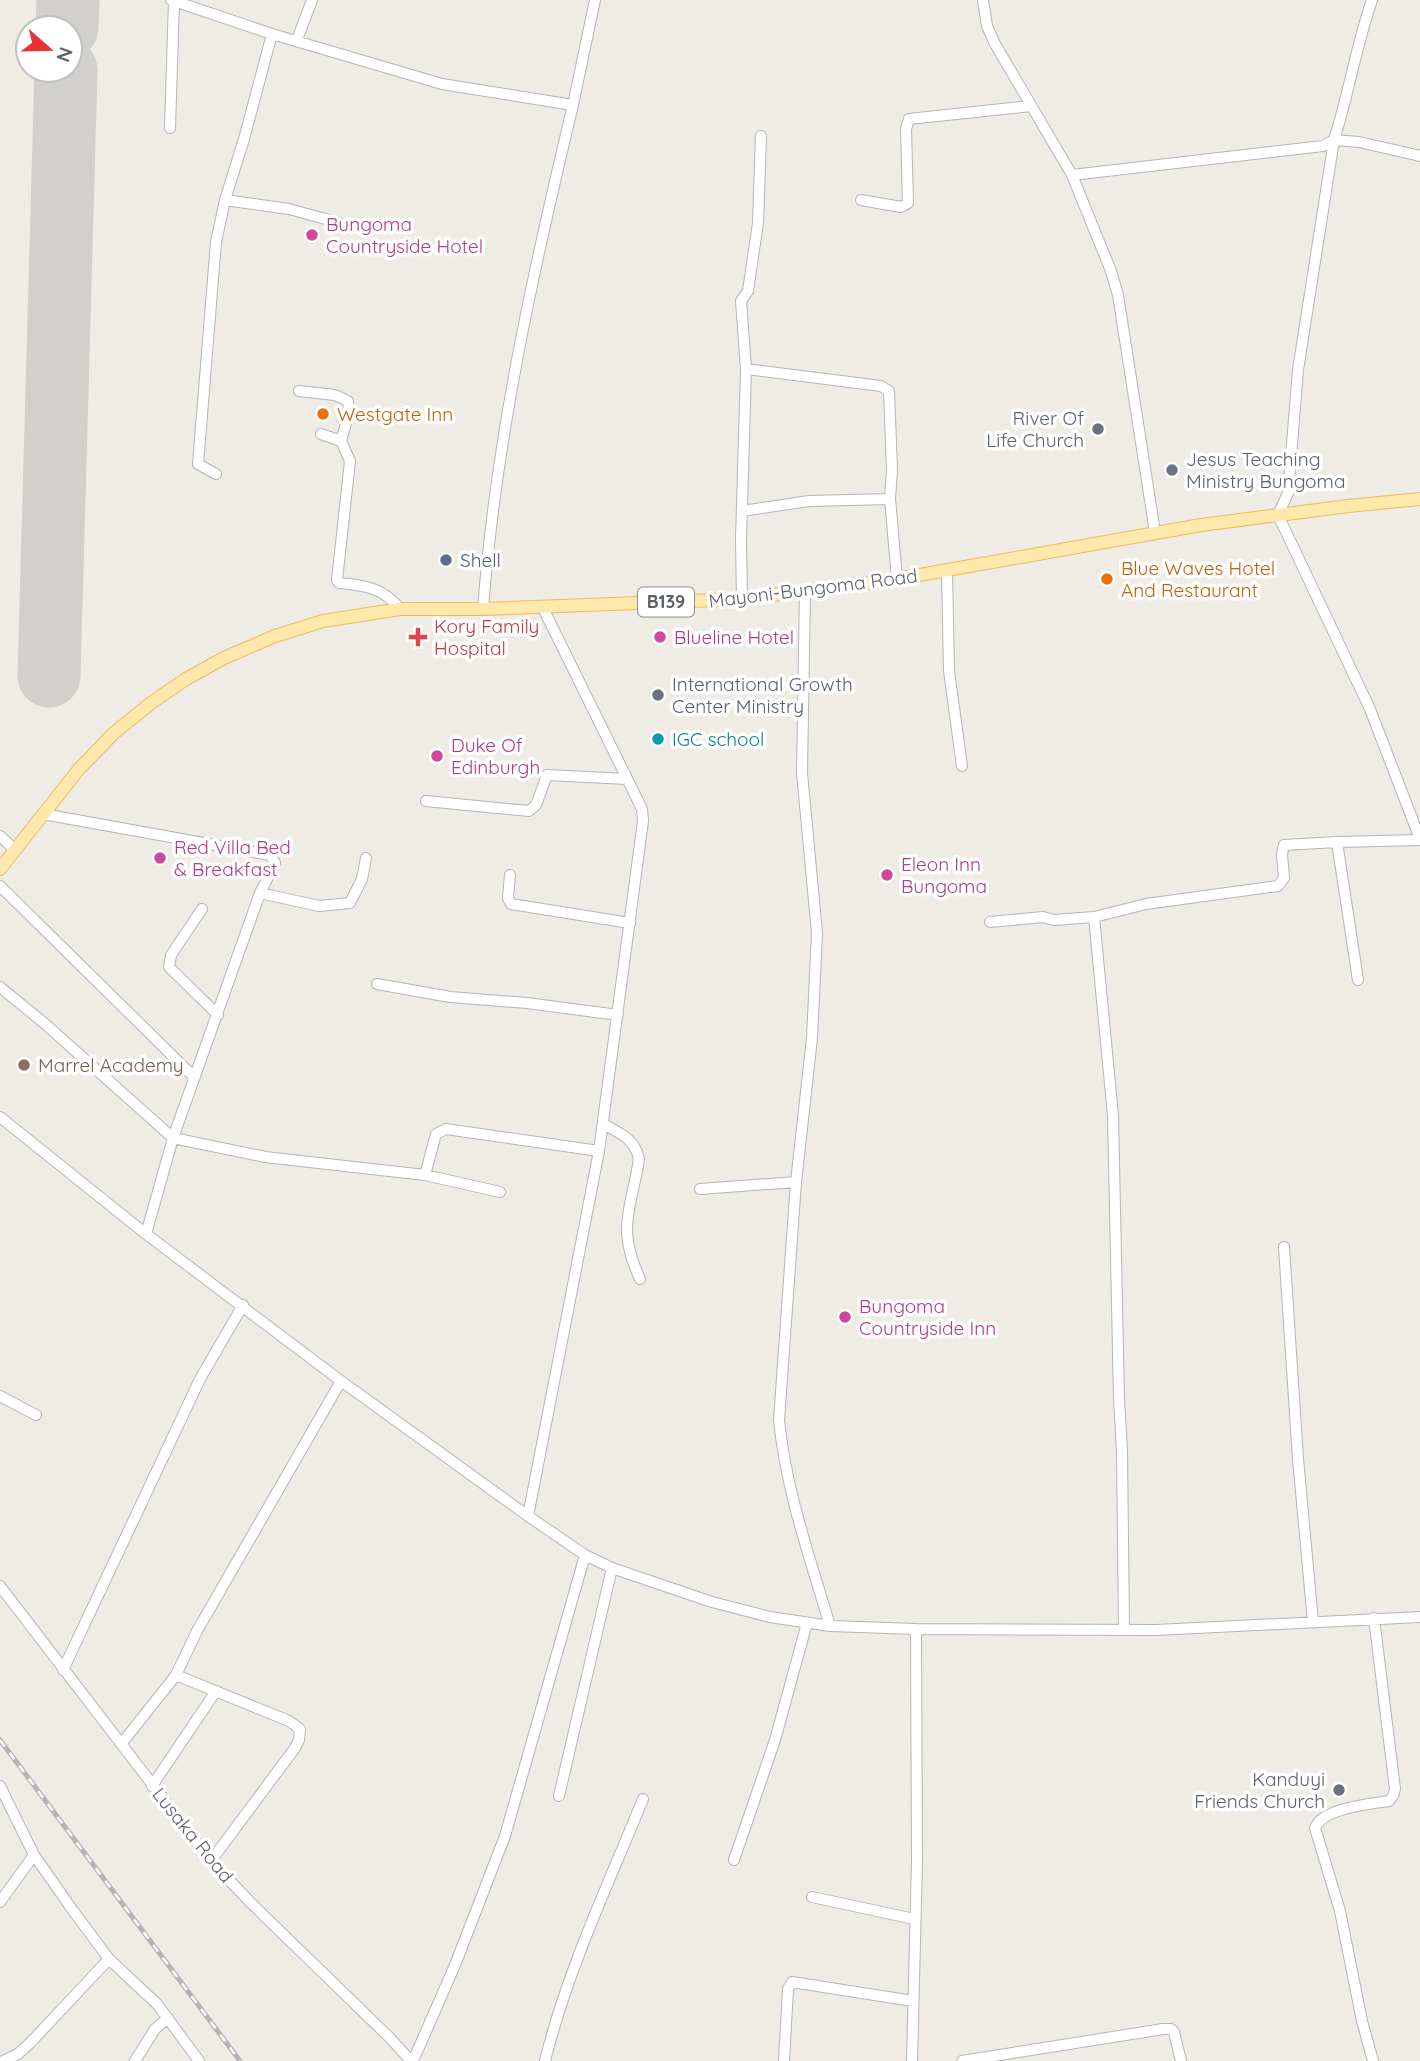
<svg xmlns="http://www.w3.org/2000/svg" width="1420" height="2061" font-family="Quicksand,sans-serif">
	<style>
		.lines { fill: none; stroke-linecap: round; stroke-linejoin: round }
		.runway { stroke: #d1d0cd; stroke-width: 63 }
		.minor-casing { stroke: #b2b6b9; stroke-width: 12 }
		.major-casing { stroke: #efb85d; stroke-width: 14 }
		.minor { stroke: #fff; stroke-width: 10 }
		.major { stroke: #fee8ab; stroke-width: 12 }
		.rail-casing { stroke: #b3b4b5; stroke-width: 5 }
		.rail { stroke: #fff; stroke-width: 2.5; stroke-dasharray: 8; stroke-linecap: butt }
		.hotel-dot { fill: #d1479c; stroke: #fff; stroke-width: 2.5 }
		.food-dot { fill: #e8710a; stroke: #fff; stroke-width: 2.5 }
		.worship-dot { fill: #6b7280; stroke: #fff; stroke-width: 2.5 }
		.service-dot { fill: #5c6f8a; stroke: #fff; stroke-width: 2.5 }
		.health-dot { fill: #e0444e; stroke: #fff; stroke-width: 2.5 }
		.culture-dot { fill: #0f9aa8; stroke: #fff; stroke-width: 2.5 }
		.education-dot { fill: #8d6e63; stroke: #fff; stroke-width: 2.5 }
		.labels { text-anchor: middle; stroke-width: 7; stroke-linejoin: round; paint-order: stroke }
		.shield { fill: #fff; stroke: #8d9093; stroke-width: 2 }
		.shield-label { font-size: 18px; font-weight: bold; fill: #5c6165 }
		.hotel-label { font-size: 19px; fill: #b23c85; stroke: #fff; text-anchor: start }
		.food-label { font-size: 19px; fill: #c56008; stroke: #fff; text-anchor: start }
		.worship-label { font-size: 19px; fill: #5b616d; stroke: #fff; text-anchor: end }
		.service-label { font-size: 19px; fill: #4e5e75; stroke: #fff; text-anchor: start }
		.street-label { font-size: 19px; fill: #5c6165; stroke: #fff }
		.health-label { font-size: 19px; fill: #be3a42; stroke: #fff; text-anchor: start }
		.culture-label { font-size: 19px; fill: #0d838f; stroke: #fff; text-anchor: start }
		.education-label { font-size: 19px; fill: #785e54; stroke: #fff; text-anchor: start }
	</style>
	<rect width="100%" height="100%" fill="#efebe5"/>
	<g class="lines">
		<path class="runway" d="M67,28L68,0
			M49,676L66,70"/>
		<defs>
			<path id="minor" d="M171,0L272,34L442,84L573,105C533,272 496,438 483,609
				M983,0L987,26L995,44L1072,175L1111,271L1118,295L1155,532
				M1372,0C1356,46 1349,93 1334,140L1298,370L1288,493L1278,515L1370,709L1420,839
				M272,34L244,139L225,200L289,209L340,223
				M297,40L312,0
				M573,105L595,0
				M170,128L174,1
				M761,136L758,223L748,291L741,301L746,369L881,386L889,391L892,470L890,499L897,579
				M1072,175L1323,146L1334,140L1359,142L1420,156
				M861,200L901,207L908,203L906,129L909,119L1031,106
				M299,391L335,395L348,401L349,413L341,441
				M321,434L341,441L350,461L337,580L339,583C364,585 384,588 400,609
				M216,474L198,464L216,242L225,200
				M742,511L809,501L890,499
				M947,571L949,671L962,766
				M805,591L802,773L817,933L812,1038L796,1182L779,1420C786,1491 810,1558 830,1626
				M742,599L741,540L746,369
				M426,801L529,811L536,805L547,775L627,779
				M43,814L270,855L275,863L260,893L173,1138L146,1234
				M0,836L14,849
				M1337,842L1420,840
				M510,875L508,898L511,904L630,923
				M0,886L194,1077
				M260,893L319,906L350,903L362,879L366,858
				M202,909L171,955L169,967L218,1015
				M1094,917L1113,1115L1119,1398L1122,1451L1124,1629
				M990,922L1043,917L1054,920L1094,917L1146,904L1278,886L1284,878L1282,854L1284,845L1337,842L1358,980
				M377,984L450,997L527,1003L618,1015
				M0,987L44,1023L173,1138L265,1157L425,1175L500,1192
				M0,1117L146,1234L341,1381L528,1516L585,1555L612,1568L656,1583L712,1602L770,1617L830,1626L916,1629L1156,1630L1420,1617
				M603,1124C620,1133 635,1139 639,1159C631,1211 616,1227 640,1279
				M425,1175L436,1134L446,1129L599,1151
				M700,1189L796,1182
				M1284,1247L1298,1459L1313,1622
				M0,1396L36,1415
				M528,1516L599,1151L643,821L642,809L542,606
				M0,1586L211,1861L252,1904L390,2038L411,2061
				M63,1670L200,1379L243,1305
				M176,1675L289,1721L300,1729L299,1740L295,1748L211,1861
				M122,1743L176,1675L197,1631L341,1381
				M0,1786L34,1855L74,1912L109,1959L157,2004L199,2061
				M152,1786L216,1691
				M559,1796L612,1568
				M734,1860L775,1740L807,1623
				M812,1897L914,1919
				M0,1902L34,1855
				M3,2061L18,2054L31,2042L109,1959
				M135,2061L155,2029L168,2018
				M413,2061L455,1965L505,1836L585,1555
				M545,2061C567,1971 608,1885 643,1799
				M784,2061L788,1989L792,1982L913,2001
				M912,2061L917,1861L916,1629
				M962,2061L1163,2029H1171L1174,2032L1181,2061
				M1373,2061L1362,2021L1340,1911L1315,1828C1323,1808 1370,1804 1389,1801L1393,1796L1395,1789L1374,1618"/>
			<path id="major" d="M0,869L79,769L114,733L151,703L186,679L224,658L275,636L323,621L400,609H483L742,599L897,579L1201,525L1348,506L1420,499"/>
		</defs>
		<use href="#minor" class="minor-casing"/>
		<use href="#major" class="major-casing"/>
		<use href="#minor" class="minor"/>
		<use href="#major" class="major"/>
		<defs>
			<path id="rail" d="M0,1740L240,2061"/>
		</defs>
		<use href="#rail" class="rail-casing"/>
		<use href="#rail" class="rail"/>
	</g>
	<g class="hotel-dot">
		<circle cx="312" cy="235" r="7"/>
		<circle cx="660" cy="637" r="7"/>
		<circle cx="437" cy="756" r="7"/>
		<circle cx="160" cy="858" r="7"/>
		<circle cx="887" cy="875" r="7"/>
		<circle cx="845" cy="1317" r="7"/>
	</g>
	<g class="food-dot">
		<circle cx="323" cy="414" r="7"/>
		<circle cx="1107" cy="579" r="7"/>
	</g>
	<g class="worship-dot">
		<circle cx="1098" cy="429" r="7"/>
		<circle cx="1172" cy="470" r="7"/>
		<circle cx="658" cy="695" r="7"/>
		<circle cx="1339" cy="1790" r="7"/>
	</g>
	<circle class="service-dot" cx="446" cy="560" r="7"/>
	<path class="health-dot" d="M414.5 626.5h7v7h7v7h-7v7h-7v-7h-7v-7h7z"/>
	<circle class="culture-dot" cx="658" cy="739" r="7"/>
	<circle class="education-dot" cx="24" cy="1065" r="7"/>
	<g class="labels">
		<rect class="shield" x="638" y="587.5" width="56" height="29" rx="5"/>
		<g class="shield-label">
			<text x="666" y="608">B139</text>
		</g>
		<g class="hotel-label">
			<text x="326" y="231">Bungoma<tspan x="326" dy="22">Countryside Hotel</tspan></text>
			<text x="674" y="644">Blueline Hotel</text>
			<text x="451" y="752">Duke Of<tspan x="451" dy="22">Edinburgh</tspan></text>
			<text x="174" y="854">Red Villa Bed<tspan x="174" dy="22">&amp; Breakfast</tspan></text>
			<text x="901" y="871">Eleon Inn<tspan x="901" dy="22">Bungoma</tspan></text>
			<text x="859" y="1313">Bungoma<tspan x="859" dy="22">Countryside Inn</tspan></text>
		</g>
		<g class="food-label">
			<text x="337" y="421">Westgate Inn</text>
			<text x="1121" y="575">Blue Waves Hotel<tspan x="1121" dy="22">And Restaurant</tspan></text>
		</g>
		<g class="worship-label">
			<text x="1084" y="425">River Of<tspan x="1084" dy="22">Life Church</tspan></text>
			<text x="1186" y="466" text-anchor="start">Jesus Teaching<tspan x="1186" dy="22">Ministry Bungoma</tspan></text>
			<text x="672" y="691" text-anchor="start">International Growth<tspan x="672" dy="22">Center Ministry</tspan></text>
			<text x="1325" y="1786">Kanduyi<tspan x="1325" dy="22">Friends Church</tspan></text>
		</g>
		<g class="service-label">
			<text x="460" y="567">Shell</text>
		</g>
		<g class="street-label">
			<text transform="translate(813 588) rotate(-7)" y="7">Mayoni-Bungoma Road</text>
			<text transform="translate(193 1835) rotate(51)" y="7">Lusaka Road</text>
		</g>
		<g class="health-label">
			<text x="434" y="633">Kory Family<tspan x="434" dy="22">Hospital</tspan></text>
		</g>
		<g class="culture-label">
			<text x="672" y="746">IGC school</text>
		</g>
		<g class="education-label">
			<text x="38" y="1072">Marrel Academy</text>
		</g>
	</g>
	<g transform="translate(49 49) rotate(110)"><circle r="33" fill="#ffffff" stroke="#bec0c1" stroke-width="2"/>
	<path d="M0-5L12 26L0 18L-12 26Z" fill="#e63337"/>
	<text y="-10" font-size="19" font-weight="bold" text-anchor="middle" fill="#5c6165">N</text>
	</g>
</svg>
